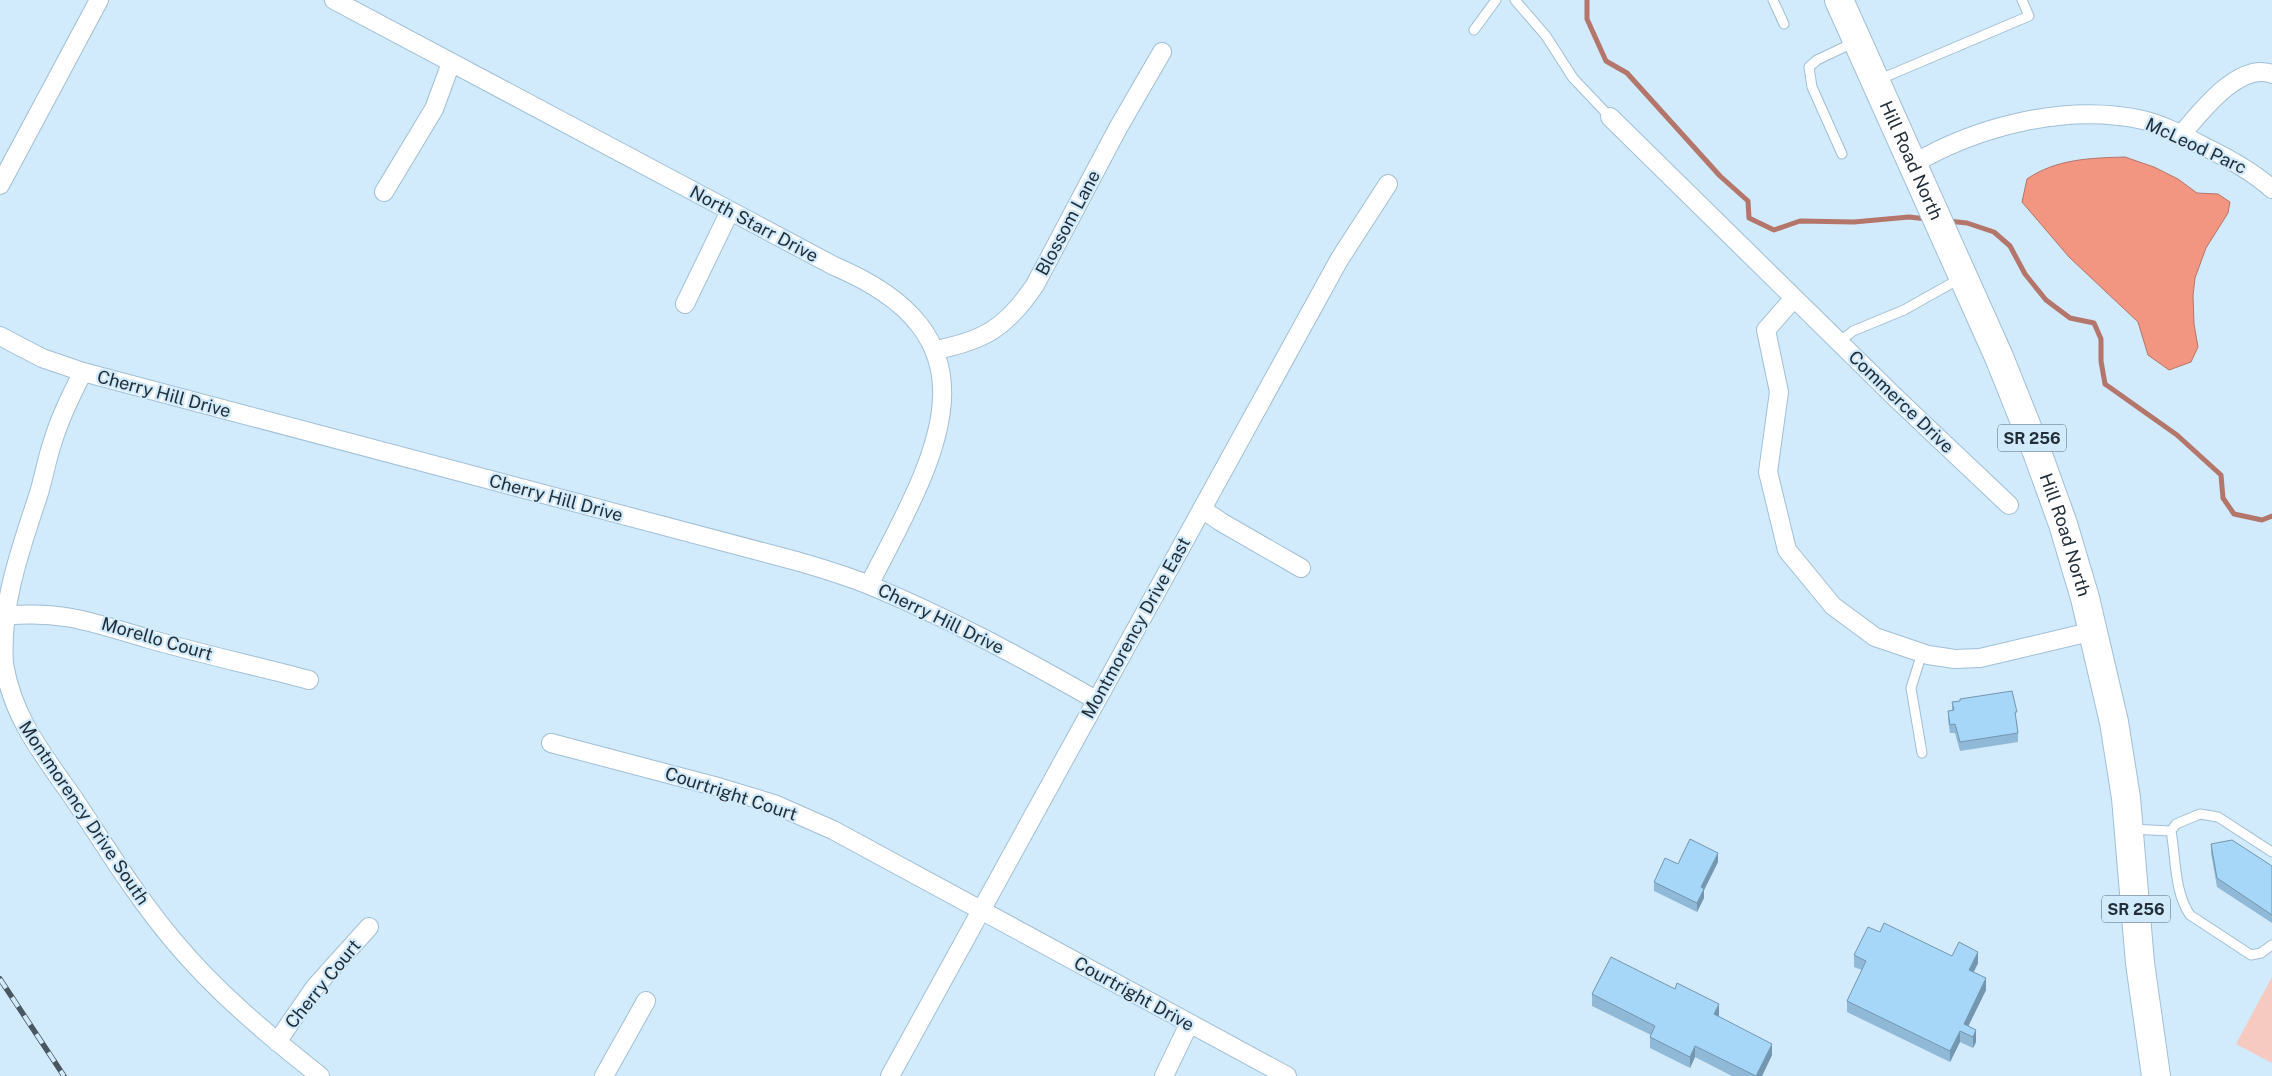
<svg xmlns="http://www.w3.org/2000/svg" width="2272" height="1076" font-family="'Public Sans',sans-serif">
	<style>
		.green { fill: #f6cac0 }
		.water { fill: #f29581; stroke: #b4766b }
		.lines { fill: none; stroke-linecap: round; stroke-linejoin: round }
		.stream { stroke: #b4766b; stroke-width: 5 }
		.lane-casing { stroke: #a1bfd5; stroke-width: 11 }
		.street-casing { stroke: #a1bfd5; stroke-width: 20 }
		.primary-casing { stroke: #a1bfd5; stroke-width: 30 }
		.lane { stroke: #fff; stroke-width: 9 }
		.street { stroke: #fff; stroke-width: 18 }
		.primary { stroke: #fff; stroke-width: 28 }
		.rail-casing { stroke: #485762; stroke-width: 5.5 }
		.rail { stroke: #d1eafc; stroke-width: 4; stroke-dasharray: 11; stroke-linecap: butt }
		.wall { fill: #8fb9d6 }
		.shaded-wall { fill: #7496ae }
		.building { fill: #a6d7f9; stroke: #7496ae }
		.labels { text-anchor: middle; stroke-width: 4.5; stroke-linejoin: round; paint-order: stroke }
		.shield { fill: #d1eafc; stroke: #576773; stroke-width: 1 }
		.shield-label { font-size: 16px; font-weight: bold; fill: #232f38 }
		.street-label { font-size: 18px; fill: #232f38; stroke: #d1eafc }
	</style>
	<rect width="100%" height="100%" fill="#d1eafc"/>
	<path class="green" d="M2272,977V1063L2236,1044Z"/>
	<path class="water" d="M2125,157L2154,167L2178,179L2197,193L2218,194L2230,202L2228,213L2206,248L2195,278L2193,296L2194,324L2198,347L2191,362L2169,370L2148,355L2138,322L2069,257L2022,202L2027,179C2056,159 2090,158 2125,157Z"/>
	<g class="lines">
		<path class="stream" d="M1587,0V19L1606,61L1627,73L1720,176L1748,201L1749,218L1774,230L1800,221L1854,222L1909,217L1927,219
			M1948,221L1967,223L1994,232L2010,246L2025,274L2046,300L2070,318L2094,323L2101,339V361L2105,384L2177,435L2221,475L2223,498L2234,514L2262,520L2272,516"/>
		<defs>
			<path id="lane" d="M1515,0L1546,36L1573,78L1610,117
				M1773,0L1784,24
				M1474,30L1496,0
				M1878,80L2029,16L2022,0
				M1842,154L1812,87L1809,67L1817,60L1855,42
				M1839,342L1853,331L1904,310L1961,278
				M1922,653L1911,688L1922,753
				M2130,829L2171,831
				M2272,852L2218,817L2200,814L2176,824L2171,831C2176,858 2174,892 2190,915L2251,955L2261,953L2272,945"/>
			<path id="street" d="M334,0L834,266C1010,340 933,460 869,585
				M1610,117L1897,399L2009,505
				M2181,135C2200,113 2239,61 2272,74
				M1913,164C1978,126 2067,103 2143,120C2164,125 2186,137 2205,147C2230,159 2252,171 2272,189
				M0,185L99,0
				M384,192L434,109L451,63
				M1794,298L1766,330L1779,392L1768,472L1787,550L1833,606L1875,637L1928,655L1955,659L1980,658L2094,631
				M685,304L730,211
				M0,336L42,358L83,372L800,562C823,569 847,576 869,585C947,617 1022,658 1096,700
				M935,350C984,341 1007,327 1035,285L1118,128L1162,52
				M83,372C71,395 60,417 53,441C47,458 44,476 39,493C21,548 0,604 4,664C13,718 42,753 72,796C105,845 135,895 173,940C216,992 268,1035 320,1076
				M1202,509L1221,522L1301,568
				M4,616C64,610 93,623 149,639C202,654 256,666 309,680
				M551,743L718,787L774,804L833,830L1287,1076
				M277,1042L315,987L369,927
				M604,1076L646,1001
				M890,1076L1339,260L1388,184
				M1164,1076L1189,1024"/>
			<g id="primary">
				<path id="s1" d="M1839,0L1999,357L2037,452L2063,524L2085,598L2114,722L2126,798L2140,963L2156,1076"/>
			</g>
		</defs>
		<use href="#lane" class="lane-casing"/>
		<use href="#street" class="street-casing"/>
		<use href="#primary" class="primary-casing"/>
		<use href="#lane" class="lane"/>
		<use href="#street" class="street"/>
		<use href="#primary" class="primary"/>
		<defs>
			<path id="rail" d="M0,979L64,1076"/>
		</defs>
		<use href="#rail" class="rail-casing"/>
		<use href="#rail" class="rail"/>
	</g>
	<path class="wall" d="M1960,699L2017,721L2018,733V742L1960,751L1955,733H1950L1948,720V711L1952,710V702L1960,701Z
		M2211,844L2272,866V923L2217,887L2211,853Z
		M1718,862L1704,890V898L1697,912L1654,891V882L1678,864Z
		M1880,932L1952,956L1978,963L1974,972L1986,990L1968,1026L1976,1042L1973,1048L1960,1042L1950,1062L1847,1012V1001L1862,970L1854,967V955Z
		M1592,994L1719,1016H1718L1772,1055L1762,1076H1732L1695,1057L1690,1068L1650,1048V1037L1651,1035L1592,1006Z"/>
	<path class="shaded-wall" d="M1718,853V862L1704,890V898L1697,912V903L1701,887Z
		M1978,952V963L1969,981V970Z
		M1986,978V990L1965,1033L1964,1024Z
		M1719,1004V1016L1714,1026V1014Z
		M1976,1030V1042L1973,1048V1037Z
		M1960,1031V1042L1950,1062V1051Z
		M1772,1044V1055L1762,1076H1756Z
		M1695,1046V1057L1690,1068V1057Z"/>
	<path class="building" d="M2012,691L2017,712H2015L2018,733L1960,742L1955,724L1950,725L1948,711L1954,710L1952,702L1960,701V699Z
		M1690,839L1718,853L1701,887L1704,889L1697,903L1654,882L1665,858L1678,864Z
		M2232,840L2272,866V915L2217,878L2211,844Z
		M1884,923L1952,956L1959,942L1978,952L1969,970L1986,978L1964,1024L1976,1030L1973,1037L1960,1031L1950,1051L1847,1001L1866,961L1854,955L1868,927L1880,932Z
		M1611,957L1675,989L1677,983L1719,1004L1714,1014L1772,1044L1756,1076L1695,1046L1690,1057L1650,1037L1655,1026L1592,994Z"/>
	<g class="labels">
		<g class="shield">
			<rect x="1998" y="424.5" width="68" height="27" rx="4"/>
			<rect x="2102" y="895.5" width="68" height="27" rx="4"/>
		</g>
		<g class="shield-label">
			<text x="2032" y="444">SR 256</text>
			<text x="2136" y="915">SR 256</text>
		</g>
		<g class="street-label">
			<text transform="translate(2196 146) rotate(25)" y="6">McLeod Parc</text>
			<text dy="6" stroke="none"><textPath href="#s1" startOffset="176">Hill Road North</textPath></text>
			<text transform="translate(1068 223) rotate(-62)" y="6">Blossom Lane</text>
			<text transform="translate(754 224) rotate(28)" y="6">North Starr Drive</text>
			<text transform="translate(164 394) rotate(15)" y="6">Cherry Hill Drive</text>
			<text transform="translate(1901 402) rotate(44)" y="6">Commerce Drive</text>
			<text transform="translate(556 498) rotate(15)" y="6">Cherry Hill Drive</text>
			<text dy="6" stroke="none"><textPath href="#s1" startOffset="581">Hill Road North</textPath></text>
			<text transform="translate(941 619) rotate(26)" y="6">Cherry Hill Drive</text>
			<text transform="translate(1136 628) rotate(-61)" y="6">Montmorency Drive East</text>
			<text transform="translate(157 639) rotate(16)" y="6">Morello Court</text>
			<text transform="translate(731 794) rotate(18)" y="6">Courtright Court</text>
			<text transform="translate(84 813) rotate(56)" y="6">Montmorency Drive South</text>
			<text transform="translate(323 984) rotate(-51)" y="6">Cherry Court</text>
			<text transform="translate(1134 994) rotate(29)" y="6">Courtright Drive</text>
		</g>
	</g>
</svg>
